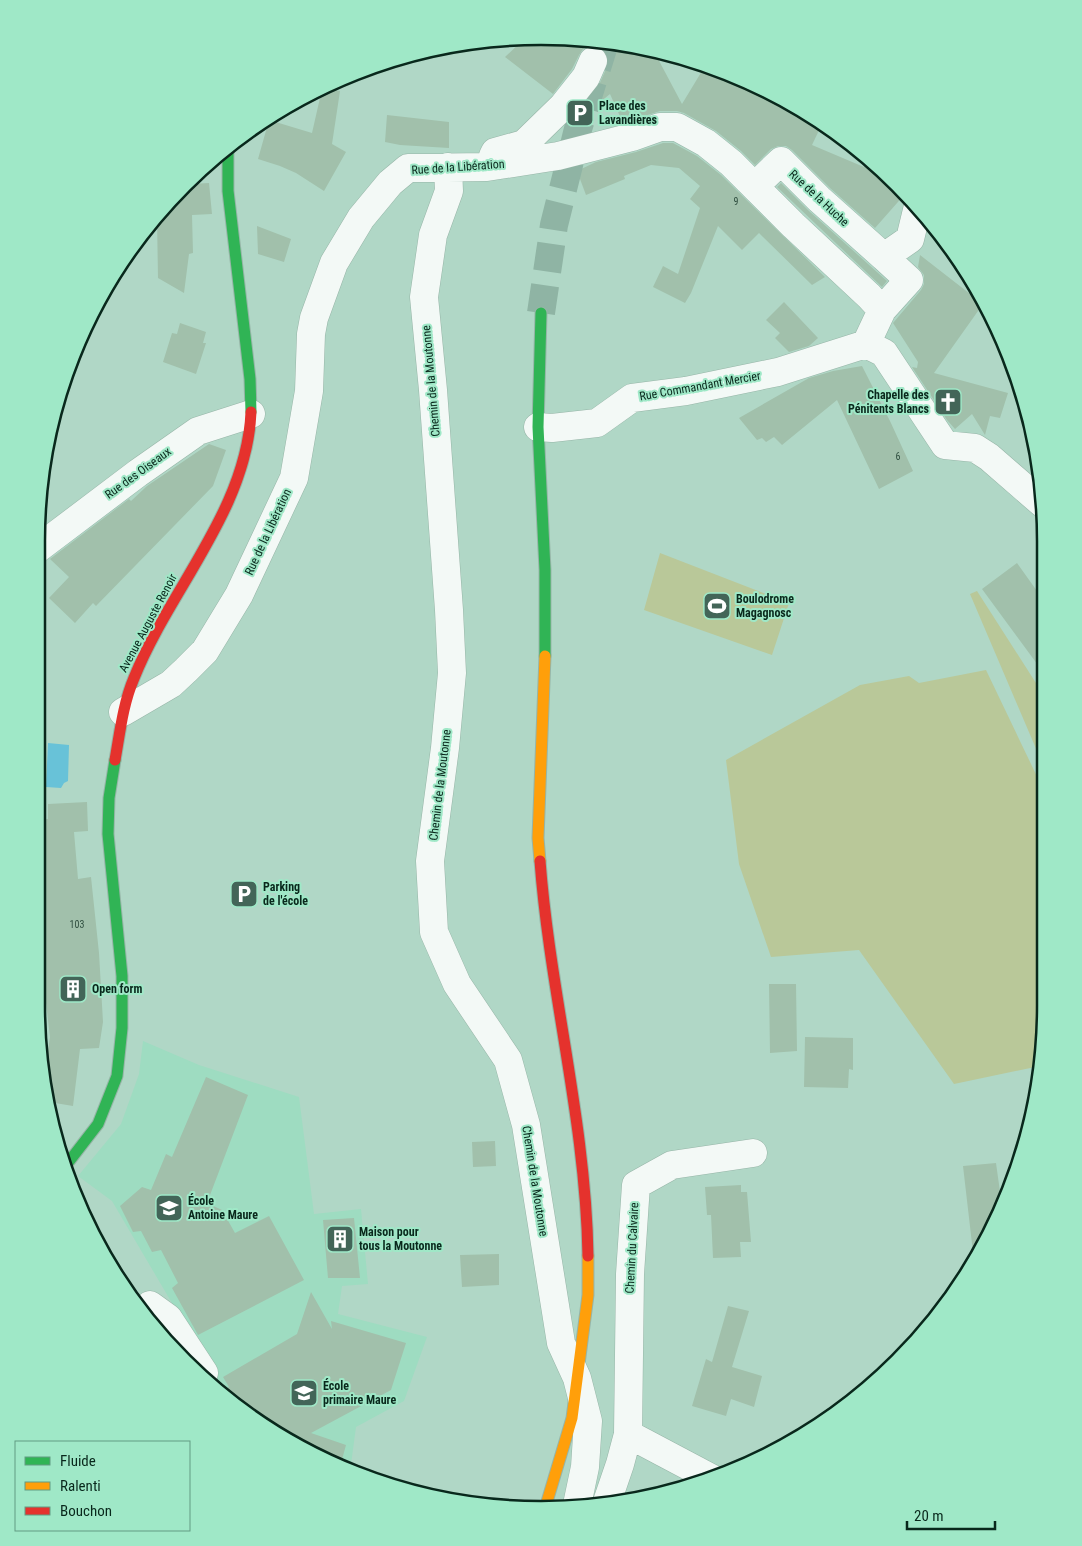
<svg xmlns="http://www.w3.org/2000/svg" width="1082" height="1546" font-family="'Roboto Condensed',sans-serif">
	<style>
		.built { fill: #9edcc1 }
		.green { fill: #b9c899 }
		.water { fill: #68c2d8 }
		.building { fill: #a1c0ab }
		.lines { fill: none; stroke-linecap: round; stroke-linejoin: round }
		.secondary-tunnel { stroke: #8fb4a4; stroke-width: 28; stroke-dasharray: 28 14; stroke-linecap: butt }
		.street-casing { stroke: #96b5a7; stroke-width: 29 }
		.fast-casing { stroke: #96b5a7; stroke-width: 13 }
		.slow-casing { stroke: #96b5a7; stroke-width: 13 }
		.jam-casing { stroke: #96b5a7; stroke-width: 13 }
		.street { stroke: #f3f9f6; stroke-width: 28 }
		.fast { stroke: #30b455; stroke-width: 11 }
		.slow { stroke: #ff9f0a; stroke-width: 11 }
		.jam { stroke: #e5322d; stroke-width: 11 }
		.labels { text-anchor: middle; stroke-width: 4; stroke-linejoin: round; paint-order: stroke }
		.number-label { font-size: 10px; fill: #304f40 }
		.poi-label { font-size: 12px; font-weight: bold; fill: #09281c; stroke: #9fe8c7; text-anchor: start }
		.street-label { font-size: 12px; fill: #09281c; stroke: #9fe8c7 }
		.rim { fill: none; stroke: #09281c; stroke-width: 2.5 }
	</style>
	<rect width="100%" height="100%" fill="#b0d7c6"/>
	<path class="built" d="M143,1041L199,1065L299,1097L314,1214L361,1209L368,1284L342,1286L338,1314L427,1337L404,1401L356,1427L350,1472L288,1442L208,1385L216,1378L112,1201L78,1176L121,1124L139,1074Z"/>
	<path class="green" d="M660,553L789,603L772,655L644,610Z
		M977,591L1043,694V765L970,594Z
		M986,670L1043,789L1045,1038L1040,1066L954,1084L859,950L771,957L739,864L726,760L860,685L909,676L919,683Z"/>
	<path class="water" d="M48,743L69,745L68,781L64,783L61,788L46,787Z"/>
	<path class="building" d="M574,37L657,51V57L682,104L705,66L755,85L754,87L777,96L822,124L812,145L864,167L868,163L883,173L905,194L875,228L830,188L792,150L786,146H778L771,149L755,165L741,151L716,131L684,113L677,111H660L623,123L610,94L577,121L574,117L598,87L607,67L608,59L605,51L600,47L592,45L583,49L579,55L572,69L553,94L505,57L524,39Z
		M324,88L340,91L332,144L346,152L324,191L296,173L280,166L258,159L269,120L312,133L322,89Z
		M387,115L449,122V148L400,145L385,142Z
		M663,143H673L697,156L721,175L825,277L812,285L759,233L742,250L718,226L691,293L685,303L653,287L663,266L678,274L700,208L690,199L700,186L679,168L651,165L624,176L625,179L586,195L577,171L596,162L636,152Z
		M191,180V184L209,183L212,214L192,215L193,253L189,254L184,293L158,278L157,218L155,219Z
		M781,183L809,211L887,281L882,287L777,187Z
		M257,226L291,239L284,262L258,254Z
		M920,255L983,304L934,373L1008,393L1000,418L990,416L985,435L972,414L955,429L947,420L912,367L917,368L918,362L893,323L921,290L924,284V275L918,267Z
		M784,302L818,338L809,346L789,352L775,338L780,333L766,320Z
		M180,323L206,332L203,343H206L196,374L163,362L172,333L177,334Z
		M862,366L890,421L913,471L879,489L837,400L782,445L774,437L766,442L762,438L757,440L739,418L809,378L833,371Z
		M209,444L226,450L213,486L96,606L93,603L75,623L49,598L69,577L50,559L129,499L131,501L147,486Z
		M1017,563L1042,598L1043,672L982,589Z
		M87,802L88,831L74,832L78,879L91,877L99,953L103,1022L99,1048L80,1049L73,1106L49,1102L45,1070L50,1037L39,943H44L36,820L48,819V804Z
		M769,984H796L797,1051L770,1053Z
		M805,1037L853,1038V1070L849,1069L848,1088L804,1087Z
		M206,1077L248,1095L207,1203L222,1210L235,1233L269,1216L304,1280L198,1335L172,1288L178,1283L161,1250L152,1252L141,1231L133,1232L120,1206L142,1187L151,1190L166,1154L172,1157Z
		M495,1141L496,1166L473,1167L472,1142Z
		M996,1163L1002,1206L994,1228L974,1261L963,1166Z
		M741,1185V1192H747L751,1242H740L741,1257L713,1258L711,1215H707L705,1187Z
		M354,1218L360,1278H328L323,1220Z
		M499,1254V1285L462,1287L460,1255Z
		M311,1292L332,1329L331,1321L406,1343L391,1390L311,1433L346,1445L340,1467L288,1442L219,1392L229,1387L223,1377L297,1334Z
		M728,1306L749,1311L732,1367L762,1376L754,1407L731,1399L726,1416L692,1406L706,1359L712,1362Z"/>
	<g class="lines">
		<path class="secondary-tunnel" d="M541,313L554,225L578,129L605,42"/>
		<defs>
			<path id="street" d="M493,156L495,152L524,144L563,106L586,77L593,61
				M448,167L449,191L433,235L424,297L433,390L449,610L452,673L445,748L430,861L434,932L457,984L508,1060L526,1125L561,1343L577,1378L588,1421L585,1467L577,1505
				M755,186L781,161L819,199L884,257
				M882,310L909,280L884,257L910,239L918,206
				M866,344L884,353L945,445L975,448L989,457L1042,503
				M538,427L552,428L597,423L632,398L686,391L778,372L866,344
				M36,550L138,473L198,431L251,414
				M123,712L171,684L186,670L205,651L239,595L294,478L309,391L311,334L314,318L334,263L361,218L390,183L408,168L487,167L558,156L632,137L660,127H677L706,143L731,163L793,225L869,296L882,310L866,344
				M150,1305L168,1318L204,1373L200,1375
				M628,1434L713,1479
				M606,1505L620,1464L628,1434L630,1274L636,1185L672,1165L753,1153"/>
			<path id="fast" d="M228,147V191L250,379L251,412
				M541,313L538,427L545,570V656
				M64,1168L98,1124L117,1076L122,1028V976L108,834L109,798L115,760"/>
			<path id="slow" d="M540,861L538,838L545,656
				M546,1505L572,1418L588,1295V1256"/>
			<path id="jam" d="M115,760C120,732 123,704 134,678C169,590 247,510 251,412
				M540,861C550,993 586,1123 588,1256"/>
		</defs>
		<use href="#street" class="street-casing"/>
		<use href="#fast" class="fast-casing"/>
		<use href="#slow" class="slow-casing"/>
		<use href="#jam" class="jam-casing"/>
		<use href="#street" class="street"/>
		<use href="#fast" class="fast"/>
		<use href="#slow" class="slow"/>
		<use href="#jam" class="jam"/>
	</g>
	<defs>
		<symbol id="parking-square" viewBox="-11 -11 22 22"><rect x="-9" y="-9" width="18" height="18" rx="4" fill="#436558" stroke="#9fe8c7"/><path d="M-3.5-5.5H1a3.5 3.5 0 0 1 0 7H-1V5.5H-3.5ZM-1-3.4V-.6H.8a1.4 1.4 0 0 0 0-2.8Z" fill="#fff"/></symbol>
		<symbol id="church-square" viewBox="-11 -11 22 22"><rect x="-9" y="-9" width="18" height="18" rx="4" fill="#436558" stroke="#9fe8c7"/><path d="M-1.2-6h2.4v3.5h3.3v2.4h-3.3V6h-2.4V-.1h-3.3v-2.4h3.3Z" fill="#fff"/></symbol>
		<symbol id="stadium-square" viewBox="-11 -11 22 22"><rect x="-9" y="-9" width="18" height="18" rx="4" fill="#436558" stroke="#9fe8c7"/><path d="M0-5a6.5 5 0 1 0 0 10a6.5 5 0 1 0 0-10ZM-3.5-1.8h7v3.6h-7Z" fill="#fff"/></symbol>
		<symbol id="building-square" viewBox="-11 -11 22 22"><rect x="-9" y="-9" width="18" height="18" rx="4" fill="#436558" stroke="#9fe8c7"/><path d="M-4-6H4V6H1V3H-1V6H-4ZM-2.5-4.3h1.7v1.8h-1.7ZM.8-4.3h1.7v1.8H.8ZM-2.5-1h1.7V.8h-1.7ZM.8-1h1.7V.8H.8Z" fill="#fff"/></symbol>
		<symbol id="school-square" viewBox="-11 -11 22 22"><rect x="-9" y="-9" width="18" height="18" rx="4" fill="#436558" stroke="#9fe8c7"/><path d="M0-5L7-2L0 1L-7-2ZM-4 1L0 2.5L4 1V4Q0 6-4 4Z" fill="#fff"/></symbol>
	</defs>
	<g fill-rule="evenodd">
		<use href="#parking-square" x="564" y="97" width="32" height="32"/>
		<use href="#church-square" x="932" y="386" width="32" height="32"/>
		<use href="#stadium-square" x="701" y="590" width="32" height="32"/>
		<use href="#parking-square" x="228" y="878" width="32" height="32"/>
		<use href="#building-square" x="57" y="973" width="32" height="32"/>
		<use href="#school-square" x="153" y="1192" width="32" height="32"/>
		<use href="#building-square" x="324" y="1223" width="32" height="32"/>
		<use href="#school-square" x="288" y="1377" width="32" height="32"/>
	</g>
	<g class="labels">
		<g class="number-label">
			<text x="736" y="205">9</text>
			<text x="898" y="460">6</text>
			<text x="77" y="928">103</text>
		</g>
		<g class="poi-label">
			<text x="599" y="110">Place des<tspan x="599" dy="14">Lavandières</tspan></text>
			<text x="929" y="399" text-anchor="end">Chapelle des<tspan x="929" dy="14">Pénitents Blancs</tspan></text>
			<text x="736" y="603">Boulodrome<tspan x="736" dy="14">Magagnosc</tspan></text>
			<text x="263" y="891">Parking<tspan x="263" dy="14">de l'école</tspan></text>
			<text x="92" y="993">Open form</text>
			<text x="188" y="1205">École<tspan x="188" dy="14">Antoine Maure</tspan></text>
			<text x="359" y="1236">Maison pour<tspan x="359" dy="14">tous la Moutonne</tspan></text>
			<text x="323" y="1390">École<tspan x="323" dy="14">primaire Maure</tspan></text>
		</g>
		<g class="street-label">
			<text transform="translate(458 167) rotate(-4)" y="4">Rue de la Libération</text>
			<text transform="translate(819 198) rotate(43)" y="4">Rue de la Huche</text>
			<text transform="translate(431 381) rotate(-95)" y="4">Chemin de la Moutonne</text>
			<text transform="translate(700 386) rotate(-10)" y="4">Rue Commandant Mercier</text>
			<text transform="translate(138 473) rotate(-36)" y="4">Rue des Oiseaux</text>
			<text transform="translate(268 532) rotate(-65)" y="4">Rue de la Libération</text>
			<text transform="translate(148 623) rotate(-62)" y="4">Avenue Auguste Renoir</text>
			<text transform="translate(440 785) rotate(-83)" y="4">Chemin de la Moutonne</text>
			<text transform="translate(535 1181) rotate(81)" y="4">Chemin de la Moutonne</text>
			<text transform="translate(632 1248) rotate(-87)" y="4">Chemin du Calvaire</text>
		</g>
	</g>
	<path d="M0 0H1082V1546H0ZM541 45H541A496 496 0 0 1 1037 541V1005A496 496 0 0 1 541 1501H541A496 496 0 0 1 45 1005V541A496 496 0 0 1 541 45Z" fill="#9fe8c7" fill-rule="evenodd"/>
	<path class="rim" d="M541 45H541A496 496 0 0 1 1037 541V1005A496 496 0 0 1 541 1501H541A496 496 0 0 1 45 1005V541A496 496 0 0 1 541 45Z"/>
	<rect x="15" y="1441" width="175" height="90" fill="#9fe8c7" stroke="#639b83"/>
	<rect x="25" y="1457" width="25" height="8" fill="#30b455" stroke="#639b83"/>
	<text x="60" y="1466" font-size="15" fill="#09281c">Fluide</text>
	<rect x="25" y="1482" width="25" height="8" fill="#ff9f0a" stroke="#639b83"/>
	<text x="60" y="1491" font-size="15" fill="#09281c">Ralenti</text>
	<rect x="25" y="1507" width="25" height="8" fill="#e5322d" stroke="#639b83"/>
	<text x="60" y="1516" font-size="15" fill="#09281c">Bouchon</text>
	<path d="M907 1521v8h88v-8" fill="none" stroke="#09281c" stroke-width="2.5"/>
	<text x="914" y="1521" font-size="15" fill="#09281c" stroke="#9fe8c7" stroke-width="4" paint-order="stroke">20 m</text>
</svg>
